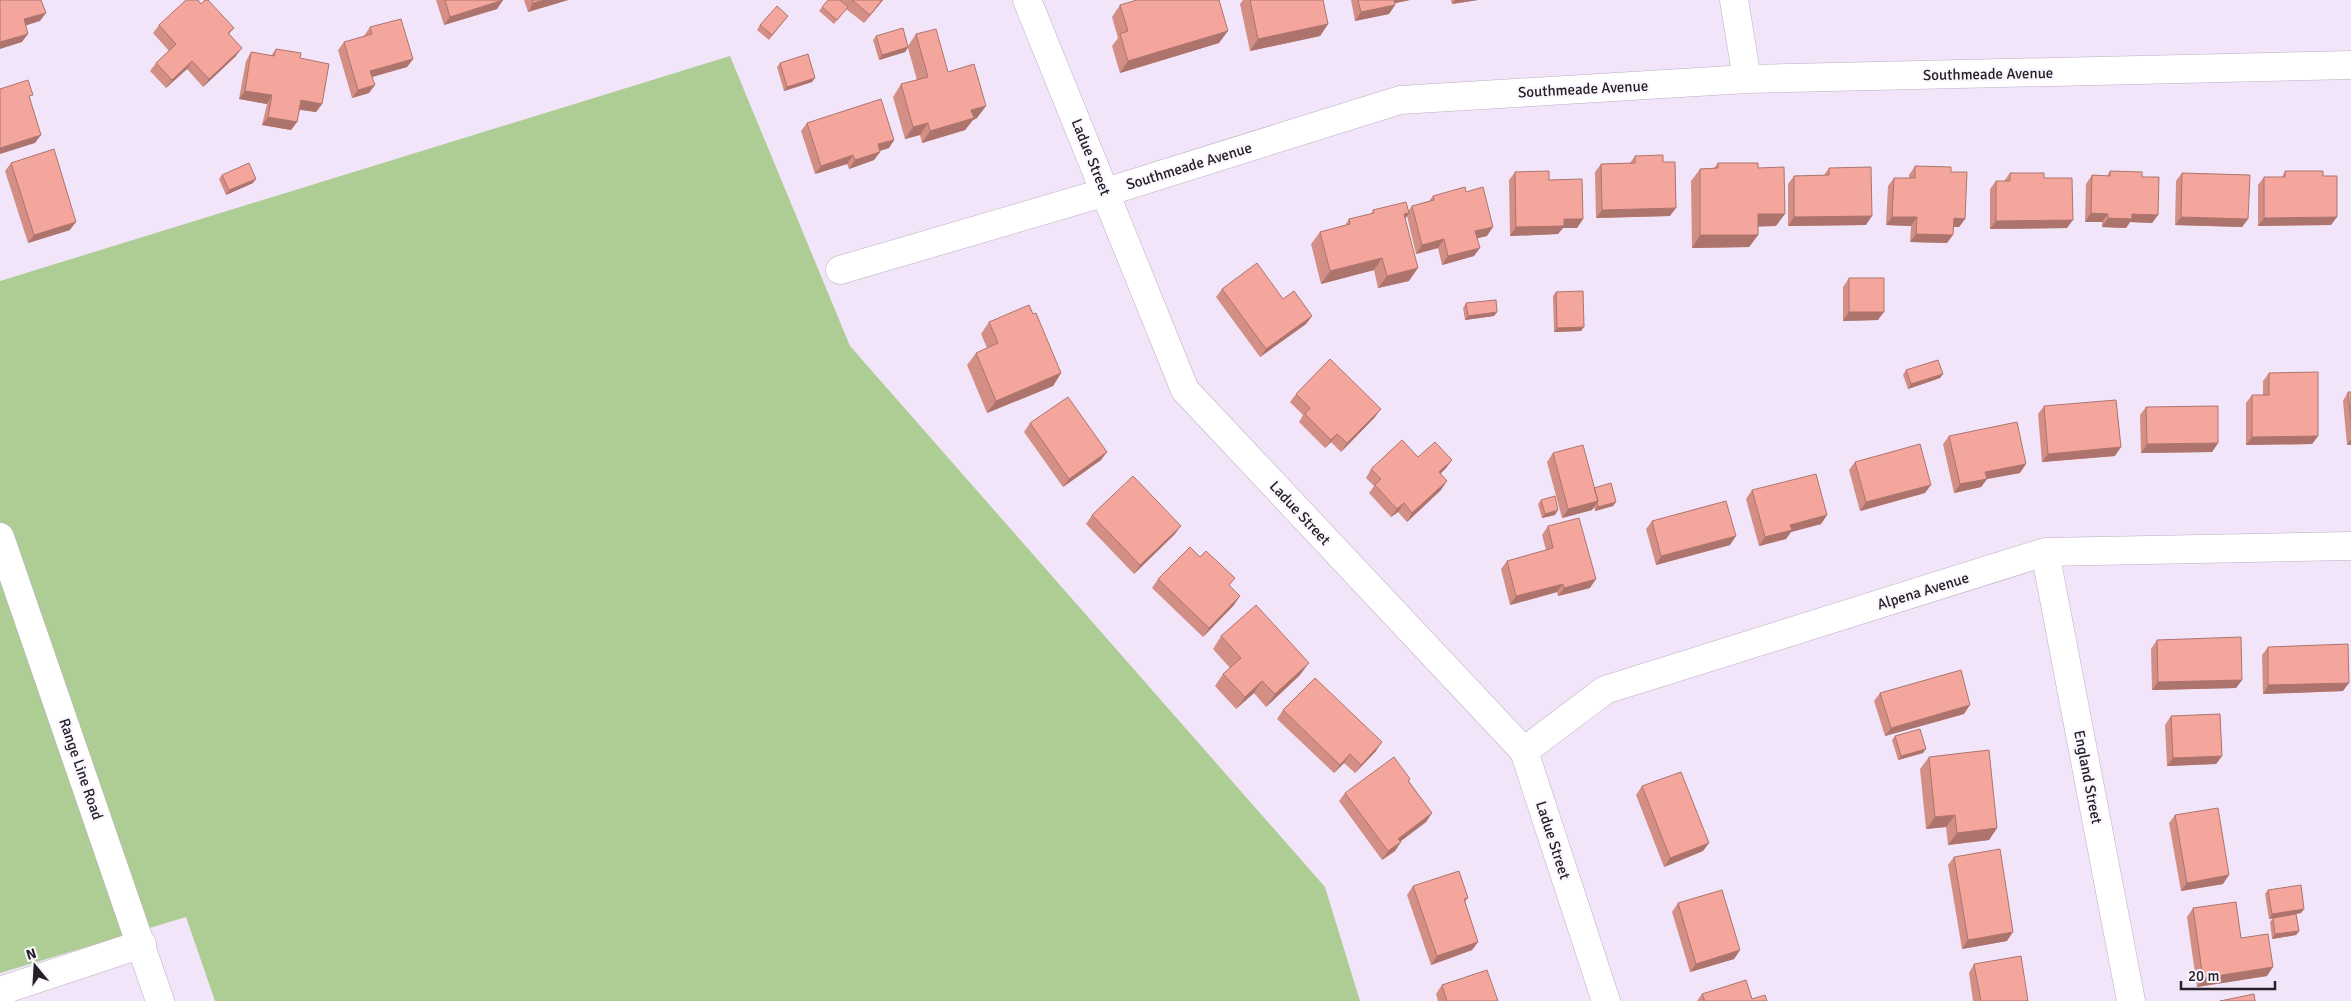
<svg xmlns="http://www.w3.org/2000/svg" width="2351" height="1001" font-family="Signika,sans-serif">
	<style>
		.green { fill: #adcd95 }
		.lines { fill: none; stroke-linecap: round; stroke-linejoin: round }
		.street-casing { stroke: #bbaec1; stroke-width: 29 }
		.secondary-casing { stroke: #bbaec1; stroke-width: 29 }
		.street { stroke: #fff; stroke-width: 28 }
		.secondary { stroke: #fff; stroke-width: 28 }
		.wall { fill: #d38f86 }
		.shaded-wall { fill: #ac746d }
		.building { fill: #f5a69c; stroke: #ac746d }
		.labels { text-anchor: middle; stroke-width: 4.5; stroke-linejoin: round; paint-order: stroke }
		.street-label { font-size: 15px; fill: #252027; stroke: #fbf6fe }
	</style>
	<rect width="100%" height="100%" fill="#f3e5f9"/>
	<path class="green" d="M730,56L850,346L1325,887L1360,1001H215L186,917L0,973V281Z"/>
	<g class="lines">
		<defs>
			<path id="street" d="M1027,0L1185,390L1524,751L1606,1001
				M1734,0L1747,79
				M840,270L1106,192L1400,100L1747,79L2351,65
				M2045,552L2131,1001
				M1524,751L1605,690L2045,552L2351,546
				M0,991L142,944"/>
			<path id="secondary" d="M0,537L160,1001"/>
		</defs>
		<use href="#street" class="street-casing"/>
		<use href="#secondary" class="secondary-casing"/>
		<use href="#street" class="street"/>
		<use href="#secondary" class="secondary"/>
	</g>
	<path class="wall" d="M436,0H503L497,9L444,25Z
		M524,0H568L528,12Z
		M828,0H883L864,23L846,9L834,24L819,11Z
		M1243,0H1323L1328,24L1320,36L1250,51L1240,4Z
		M1351,0H1410L1394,3L1395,5L1389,14L1355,21Z
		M1451,0H1478L1452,4Z
		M201,4L234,28L229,34L236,56L203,87L187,69L166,88L150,71L156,63L169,51L153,33L159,25Z
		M1120,5L1219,43L1120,73L1112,46L1118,38L1112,17Z
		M788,16L769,40L757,30L760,25Z
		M370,27L413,59L407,67L372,77L369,93L352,98L338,50L344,42L364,36Z
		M916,34L948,72L977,118L973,120L965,130L922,143L920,135L905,139L893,97L901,84L917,80L908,48L905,52L879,60L873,40L876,36L908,46Z
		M276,49L300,58L322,104L316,112L300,110L297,122L291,130L262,125L267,104L239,99L246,61L251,52L271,56Z
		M780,63L812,82L784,91L777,67Z
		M807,123L894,140L889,148L880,151V152L874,160L849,169L847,164L815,174L801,131Z
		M1635,156L1670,216L1596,218L1595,172L1601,164L1630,163Z
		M11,163L70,230L28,243L5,171Z
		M1718,163L1758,168L1776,226H1758V235L1749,247L1692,248L1691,181L1700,169L1714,168Z
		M1915,166L1951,172L1965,219L1959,227H1954L1947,243L1910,242L1911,226L1886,225L1888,186L1894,178H1909V175Z
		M1829,168L1866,225L1788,226V184L1794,176L1824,175Z
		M2110,171L2142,177L2158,215L2152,223L2130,222L2126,228L2102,227V222H2085L2086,184L2092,175L2107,176Z
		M2285,171L2323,176L2331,225L2258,226V185L2264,177H2282Z
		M1515,172L1549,180L1583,219L1577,228H1563L1558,234L1510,236L1509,180Z
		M2010,173L2044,178L2067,228L1990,229V189L1996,181H2004Z
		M2182,173L2248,219L2242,227L2175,225L2176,181Z
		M222,175L253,183L226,195L219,179Z
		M1466,192L1487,236L1477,238L1474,256L1442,265L1438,248L1416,254L1407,216L1405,219L1409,281L1378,288L1374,270L1321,284L1311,244L1320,232L1345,225L1349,219L1371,214L1373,210H1409L1412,206L1429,201L1433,196Z
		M1849,278L1878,320L1843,321V287Z
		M1222,289L1283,299L1312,316L1306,324L1260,357L1216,297Z
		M1556,292L1581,331L1554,332L1553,296Z
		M1466,303L1497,312L1494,316L1465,320L1463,308Z
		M989,322L1061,373L1053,386L987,413L967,365L976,353L987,348L981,334Z
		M1906,370L1943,374L1940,378L1908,389L1903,375Z
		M2269,373L2318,436L2312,444L2246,445V403L2252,395H2263V381Z
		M2348,392H2351V445H2347L2343,401Z
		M1296,394L1375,417L1341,452L1331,442L1325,448L1299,422L1303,415L1290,402Z
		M2044,406L2115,456L2042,462L2038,414Z
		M2146,407L2218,443L2212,452L2141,453L2140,415Z
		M1030,423L1101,460L1063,487L1024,432Z
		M1949,436L2020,473L1987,479L1981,487L1954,493L1943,444Z
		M1553,453L1594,488L1613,506L1595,511L1594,507L1592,510L1562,518L1547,462Z
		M1418,457L1452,460L1446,468L1440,474L1441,490L1407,522L1398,512L1391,517L1369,493L1374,486L1366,478L1371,469Z
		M1855,462L1925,493L1860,511L1849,470Z
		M1752,490L1827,515L1821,524L1791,532L1786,539L1759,546L1746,499Z
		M1541,500L1555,515L1542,518L1538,504Z
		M1092,515L1175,534L1134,574L1086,524Z
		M1652,521L1730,545L1656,565L1646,529Z
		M1548,526L1590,588L1558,596L1557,592L1510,605L1501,569L1507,561L1546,550L1542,535Z
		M1158,579L1229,586L1234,605L1203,637L1152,588Z
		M1221,636L1300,675L1266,707L1254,693L1236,709L1215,686L1223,674L1230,668L1213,649Z
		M2157,640L2242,680L2236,688L2152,690L2151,649Z
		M2268,647L2343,691L2263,694L2262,655Z
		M1880,693L1964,714L1885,736L1874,701Z
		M1283,710L1376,751L1355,773L1344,763L1334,773L1277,719Z
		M2171,716L2222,756L2216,764L2167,766L2165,725Z
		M1895,736L1923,753L1898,760L1892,740Z
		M1929,757L1997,828L1989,840L1948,845L1946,827L1926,829L1920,769Z
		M1410,779L1409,781L1432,813L1426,822L1400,841L1395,851L1382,860L1339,801L1345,793Z
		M1642,786L1703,851L1664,867L1636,795Z
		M2175,815L2223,884L2181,891L2169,823Z
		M1954,857L2007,941L1962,949L1948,865Z
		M1413,886L1468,898L1465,902L1478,942L1472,950L1431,965L1407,895Z
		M2268,890L2304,909L2301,913L2296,914L2299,931L2296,935L2272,939L2270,922L2273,918L2269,919L2265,894Z
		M1678,903L1740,950L1734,959L1690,972L1672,912Z
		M2193,908L2241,938L2267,976L2197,987L2187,917Z
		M1974,964L2028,1001H1973L1969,973Z
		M1442,985L1498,1001H1438L1436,994Z
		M1702,994L1752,999L1767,1001H1697Z"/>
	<path class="shaded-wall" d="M503,0L497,9L444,25L450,17Z
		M545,0H568L528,12L533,3Z
		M882,0H883L864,23L870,15Z
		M1390,0H1410L1387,5Z
		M1455,0H1478L1452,4Z
		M1395,5L1389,14L1355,21L1361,12Z
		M46,13L40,21L18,28L24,19Z
		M1328,24L1320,36L1250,51L1258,39Z
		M1228,31L1219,43L1120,73L1128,61Z
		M28,34L22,42L0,49V42Z
		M908,47L905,52L879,60L882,55Z
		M242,48L236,56L203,87L209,79Z
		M413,59L407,67L365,79L370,71Z
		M192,61L187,69L166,88L172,80Z
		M815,78L812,82L784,91L787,87Z
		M375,85L369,93L352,98L358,90Z
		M245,91L272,95L267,104L239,99Z
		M301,100L322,104L316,112L296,109Z
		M986,106L977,118L973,120L965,130L922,143L930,131L971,110Z
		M268,117L297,122L291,130L262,125Z
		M928,123L920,135L905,139L913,127Z
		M41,135L35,143L0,154V148Z
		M894,140L889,148L872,153L878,144Z
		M880,152L874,160L849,169L855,160Z
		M853,155L847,164L815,174L821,166Z
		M256,179L253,183L226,195L229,190Z
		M1676,208L1670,216L1596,218L1602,210Z
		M1409,213L1401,225L1404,214Z
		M2091,213L2108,214L2102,222H2085Z
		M1758,214H1785L1776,226L1749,227Z
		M2132,214L2158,215L2152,223L2130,222L2126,228L2102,227L2108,218Z
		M1872,216L1866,225L1788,226L1794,217Z
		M1892,217H1917L1911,226L1886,225Z
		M2181,217L2248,219L2242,227L2175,225Z
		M2337,217L2331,225L2258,226L2264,218Z
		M1954,218L1965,219L1959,227H1948Z
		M1564,219H1583L1577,228H1563L1558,234L1510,236L1516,227Z
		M2073,220L2067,228L1990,229L1996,221Z
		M76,222L70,230L28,243L34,235Z
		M1493,227L1487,236L1470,240L1475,231Z
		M1916,234L1953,235L1947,243L1910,242Z
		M1700,235H1758L1749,247L1692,248Z
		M1444,239L1438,248L1416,254L1422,245Z
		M1480,248L1474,256L1442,265L1448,256Z
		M1382,258L1374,270L1321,284L1330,271Z
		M1418,268L1409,281L1378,288L1387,276Z
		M1497,312L1494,316L1465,320L1468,316Z
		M1849,312H1884L1878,320L1843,321Z
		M1312,316L1306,324L1260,357L1266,349Z
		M1584,327L1581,331L1554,332L1557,328Z
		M1061,373L1053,386L987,413L996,401Z
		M1943,374L1940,378L1908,389L1911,384Z
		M1381,409L1375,417L1341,452L1347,443Z
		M1337,434L1331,442L1325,448L1331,440Z
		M2318,436L2312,444L2246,445L2252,437Z
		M2351,439V445H2347Z
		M2218,443L2212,452L2141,453L2147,444Z
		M2121,447L2115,456L2042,462L2048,454Z
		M1107,452L1101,460L1063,487L1069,479Z
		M1452,460L1446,468L1433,481L1439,472Z
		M2026,464L2020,473L1987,479L1981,487L1954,493L1960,484L1985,472Z
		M1447,481L1441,490L1407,522L1412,513Z
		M1931,485L1925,493L1860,511L1866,502Z
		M1598,501L1592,510L1562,518L1568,509Z
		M1616,502L1613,506L1595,511L1598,507Z
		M1404,503L1398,512L1391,517L1397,509Z
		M1558,510L1555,515L1542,518L1545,514Z
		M1827,515L1821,524L1791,532L1786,539L1759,546L1765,537L1790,525Z
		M1181,526L1175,534L1134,574L1140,565Z
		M1736,536L1730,545L1656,565L1661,556Z
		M1596,579L1590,588L1558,596L1564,588Z
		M1563,584L1557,592L1510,605L1516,596Z
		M1240,596L1234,605L1203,637L1209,628Z
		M1309,663L1300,675L1266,707L1275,694Z
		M2242,680L2236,688L2152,690L2158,682Z
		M1262,681L1254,693L1236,709L1245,697Z
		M2349,683L2343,691L2263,694L2268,685Z
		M1970,705L1964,714L1885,736L1891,728Z
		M1382,742L1376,751L1355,773L1361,765Z
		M1926,749L1923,753L1898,760L1901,756Z
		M1350,754L1344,763L1334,773L1340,765Z
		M2222,756L2216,764L2167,766L2173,758Z
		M1432,813L1426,822L1392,848L1398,839Z
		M1955,815L1946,827L1926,829L1935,817Z
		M1997,828L1989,840L1948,845L1957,833Z
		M1401,842L1395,851L1382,860L1388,851Z
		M1709,843L1703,851L1664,867L1670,858Z
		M2229,875L2223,884L2181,891L2187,883Z
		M2304,909L2301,913L2269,919L2272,914Z
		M2299,931L2296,935L2272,939L2275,934Z
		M2013,932L2007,941L1962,949L1968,940Z
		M1478,942L1472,950L1431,965L1437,956Z
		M1740,950L1734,959L1690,972L1696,964Z
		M2273,967L2267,976L2197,987L2203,978Z"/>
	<path class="building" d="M0,0H41L46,13L24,19L28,34L0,42Z
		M186,0H198L201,4L205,0H208L234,28L228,33L242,48L209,79L192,61L172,80L156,63L176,44L159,25Z
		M445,0H503L450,17Z
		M532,0H545L533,3Z
		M828,0H840L848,7L837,20L822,7Z
		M852,0H882L870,15Z
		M1137,0H1219L1228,31L1128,61L1120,34L1128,31L1120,5Z
		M1250,0H1323L1328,24L1258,39Z
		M1358,0H1394L1395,5L1361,12Z
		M777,6L788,16L772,35L760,25Z
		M401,19L413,59L370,71L375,85L358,90L344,42L372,34L370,27Z
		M903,28L908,47L882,55L876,36Z
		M936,29L948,72L974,64L986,106L971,110L974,118L930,131L928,123L913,127L901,84L928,77L916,34Z
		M276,49L301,53L300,58L329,64L322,104L301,100L297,122L268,117L272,95L245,91L251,52L274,56Z
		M808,54L815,78L787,87L780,63Z
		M28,80L33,95L29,96L41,135L0,148V89Z
		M881,99L894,140L878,144L880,152L855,160L853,155L821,166L807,123Z
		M54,149L76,222L34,235L11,163Z
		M1663,155V162H1675L1676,208L1602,210L1601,164L1635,163V156Z
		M249,163L256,179L229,190L222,175Z
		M1718,163H1758V168L1784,167L1785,214H1758V235H1700V169L1718,168Z
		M1915,166L1951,167V172H1967L1965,219L1954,218L1953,235L1916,234L1917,217H1892L1894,178H1915Z
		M1871,167L1872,216L1794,217V176L1829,175V168Z
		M1549,171V180L1582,179L1583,219H1564V226L1516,227L1515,172Z
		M2110,171L2142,172V177H2159L2158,215L2132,214V219L2108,218V214L2091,213L2092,175L2110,176Z
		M2285,171H2323V176H2337V217L2264,218V177H2285Z
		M2010,173H2044V178H2072L2073,220L1996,221V181H2010Z
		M2182,173L2250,175L2248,219L2181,217Z
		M1465,187L1466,192L1483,187L1493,227L1475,231L1480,248L1448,256L1444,239L1422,245L1412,206L1434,200L1433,196Z
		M1406,202L1409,213L1404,214L1418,268L1387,276L1382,258L1330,271L1320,232L1350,224L1349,219L1374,213L1373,210Z
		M1257,263L1283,299L1294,291L1312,316L1266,349L1222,289Z
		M1849,278H1884V312H1849Z
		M1583,291L1584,327L1557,328L1556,292Z
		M1496,300L1497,312L1468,316L1466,303Z
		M1029,305L1033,314L1036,313L1061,373L996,401L976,353L998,343L989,322Z
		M1330,359L1381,409L1347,443L1337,434L1331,440L1305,414L1310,408L1296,394Z
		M1938,360L1943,374L1911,384L1906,370Z
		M2318,372V436L2252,437V395H2269V373Z
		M2348,392H2351V420Z
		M1068,397L1107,452L1069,479L1030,423Z
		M2116,400L2121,447L2048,454L2044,406Z
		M2218,406V443L2147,444L2146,407Z
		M2017,422L2026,464L1985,472L1987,479L1960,484L1949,436Z
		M1402,440L1418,457L1435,442L1452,460L1439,472L1447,481L1412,513L1404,503L1397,509L1375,485L1381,479L1371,469Z
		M1920,444L1931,485L1866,502L1855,462Z
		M1583,445L1598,501L1568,509L1553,453Z
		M1816,474L1827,515L1790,525L1792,530L1765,537L1752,490Z
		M1133,476L1181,526L1140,565L1092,515Z
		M1611,483L1616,502L1598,507L1597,503L1598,501L1594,488Z
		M1555,496L1558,510L1545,514L1541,500Z
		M1726,501L1736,536L1661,556L1652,521Z
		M1579,518L1596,579L1564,588L1563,584L1516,596L1507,561L1553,548L1548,526Z
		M1190,547L1200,557L1206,551L1235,578L1229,585L1240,596L1209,628L1158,579Z
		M1256,605L1309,663L1275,694L1262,681L1245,697L1223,674L1241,658L1221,636Z
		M2241,637L2242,680L2158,682L2157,640Z
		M2348,644L2349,683L2268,685V647Z
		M1961,670L1970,705L1891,728L1880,693Z
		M1315,678L1382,742L1361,765L1350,754L1340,765L1283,710Z
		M2220,714L2222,756L2173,758L2171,716Z
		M1920,729L1926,749L1901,756L1895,736Z
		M1989,750L1997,828L1957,833L1955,815L1935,817L1929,757Z
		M1394,757L1410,779L1408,781L1432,813L1398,839L1401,842L1388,851L1345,793Z
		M1681,772L1709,843L1670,858L1642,786Z
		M2218,808L2229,875L2187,883L2175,815Z
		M2000,849L2013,932L1968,940L1954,857Z
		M1459,871L1468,898L1464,899L1478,942L1437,956L1413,886Z
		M2301,885L2304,909L2272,914L2268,890Z
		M1722,890L1740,950L1696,964L1678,903Z
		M2236,902L2241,938L2268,934L2273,967L2203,978L2193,908Z
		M2296,914L2299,931L2275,934L2273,918Z
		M2021,956L2028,1001H1981L1974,964Z
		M1487,970L1498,1001H1447L1442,985Z
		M1746,980L1752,999L1765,995L1767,1001H1705L1702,994Z
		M2254,994L2255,1001H2220Z"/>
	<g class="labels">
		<g class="street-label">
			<text transform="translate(1988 74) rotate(-1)" y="5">Southmeade Avenue</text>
			<text transform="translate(1583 89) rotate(-3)" y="5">Southmeade Avenue</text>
			<text transform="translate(1091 157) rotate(68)" y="5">Ladue Street</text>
			<text transform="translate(1189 166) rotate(-17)" y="5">Southmeade Avenue</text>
			<text transform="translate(1300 513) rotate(47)" y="5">Ladue Street</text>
			<text transform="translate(1923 591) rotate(-17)" y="5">Alpena Avenue</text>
			<text transform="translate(81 769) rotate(71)" y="5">Range Line Road</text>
			<text transform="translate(2088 777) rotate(79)" y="5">England Street</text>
			<text transform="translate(1553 840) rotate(72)" y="5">Ladue Street</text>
		</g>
	</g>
	<g transform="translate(35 966) rotate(342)" stroke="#fbf6fe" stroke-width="4" paint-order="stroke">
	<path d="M0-4L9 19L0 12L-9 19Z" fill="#252027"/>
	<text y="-8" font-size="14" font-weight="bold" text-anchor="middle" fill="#252027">N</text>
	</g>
	<path d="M2181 981v8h94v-8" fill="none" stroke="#252027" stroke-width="2.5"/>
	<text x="2188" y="981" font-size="15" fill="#252027" stroke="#fbf6fe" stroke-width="4" paint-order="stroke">20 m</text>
</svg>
